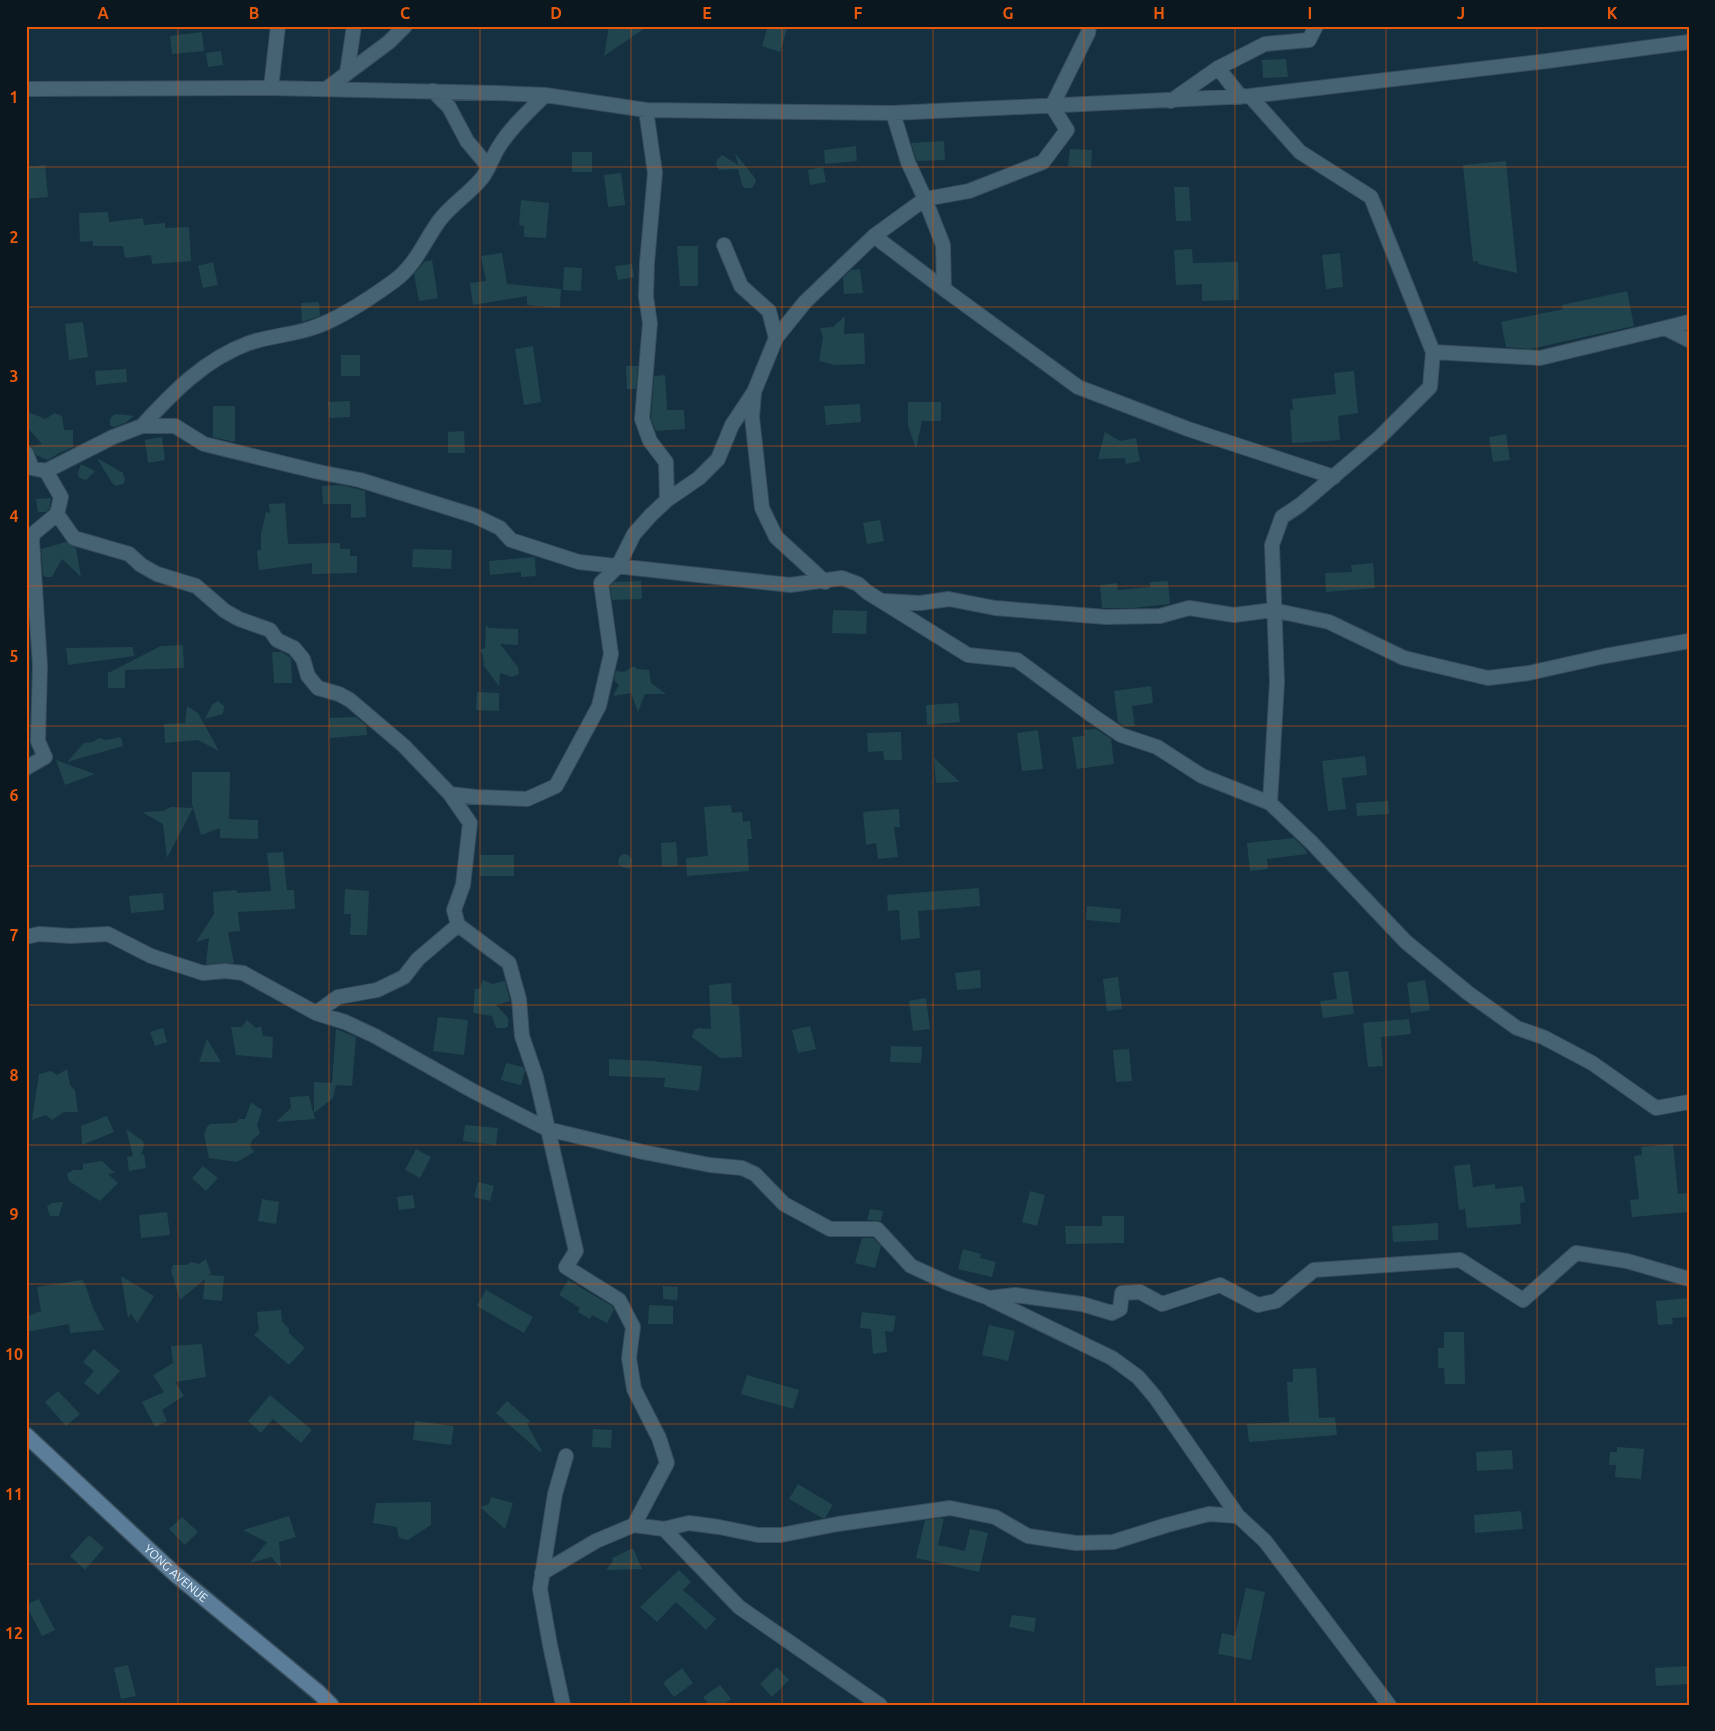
<svg xmlns="http://www.w3.org/2000/svg" width="1715" height="1731" font-family="Ubuntu,sans-serif">
	<style>
		.building { fill: #21454e }
		.lines { fill: none; stroke-linecap: round; stroke-linejoin: round }
		.street-casing { stroke: #374d5a; stroke-width: 16 }
		.secondary-casing { stroke: #374d5a; stroke-width: 18 }
		.street { stroke: #466374; stroke-width: 14 }
		.secondary { stroke: #5b7d9a; stroke-width: 15 }
		.grid { fill: none; stroke: #e8590c; stroke-width: 1; stroke-opacity: 0.55 }
		.labels { text-anchor: middle; stroke-width: 4.5; stroke-linejoin: round; paint-order: stroke }
		.street-label { font-size: 12px; fill: #e4f4ff; stroke: #0b171e }
		.neatline { fill: none; stroke: #e8590c; stroke-width: 2 }
		.grid-label { font-size: 16px; text-anchor: middle; font-weight: bold; fill: #e8590c }
	</style>
	<rect width="100%" height="100%" fill="#153040"/>
	<path class="building" d="M609,26H648L604,56Z
		M768,26H788L780,52L762,46Z
		M202,32L204,51L172,54L170,36Z
		M221,51L223,65L208,67L206,53Z
		M1286,59L1288,77L1263,78L1262,60Z
		M944,141L945,160L917,161L911,143Z
		M856,146L857,161L825,164L824,150Z
		M1070,149L1092,150L1091,168L1068,166Z
		M572,152H592V172H572Z
		M735,153L755,178L756,182L752,188H745L742,185L738,169L719,170L716,164L717,160L722,155L738,165Z
		M1506,161L1517,273L1478,264V261L1473,262L1463,165Z
		M45,165L48,197L26,199V167Z
		M823,167L826,182L810,185L808,170Z
		M621,173L625,205L608,207L604,175Z
		M1174,187H1189L1191,221H1176Z
		M521,200L549,203L546,238L524,237V226L519,225Z
		M108,212L109,222L143,218L144,225L165,223V228L189,227L191,261L152,264L151,255L125,258L123,246H93V241L80,242L79,213Z
		M677,246H698V286H680Z
		M1192,249L1193,263L1238,262L1239,300L1202,301V284L1176,285L1174,250Z
		M502,253L507,284L561,289L560,308L527,305V296L473,305L470,283L486,281L481,256Z
		M1340,253L1343,287L1326,289L1322,255Z
		M432,260L438,298L419,301L414,274L424,262Z
		M213,262L218,285L203,288L198,266Z
		M632,264L634,277L618,280L615,266Z
		M564,267L582,268L581,291L563,290Z
		M860,269L863,293L844,294L843,278L851,270Z
		M1627,291L1634,326L1530,349L1506,347L1501,322L1563,309L1562,305Z
		M319,302L320,316L302,322L301,303Z
		M845,316L844,334L864,333L865,364L835,365L819,361L823,337L820,328L833,327Z
		M83,322L88,357L69,360L65,324Z
		M533,346L541,402L524,405L515,349Z
		M341,355H360V376H341Z
		M626,366H638L636,389H627Z
		M126,369L127,382L96,385L95,371Z
		M1354,371L1358,413L1338,416L1340,440L1292,443L1290,410H1293L1292,399L1336,394L1334,373Z
		M665,375L667,410H684L685,429L656,431L651,419L654,376Z
		M350,401V417L329,418L328,402Z
		M908,402H941V421H922L916,449L908,425Z
		M860,404L861,422L826,425L824,406Z
		M213,406H235V442L213,437Z
		M26,411L45,419L55,413L62,416L64,430H73V447L59,453L48,460L36,455L31,446L42,444L26,426Z
		M116,414L134,416L125,423L114,427L110,425V420L112,416Z
		M464,431L465,453H448V432Z
		M1105,432L1120,441L1136,438L1140,461L1126,464L1125,458L1098,459Z
		M1506,434L1510,460L1493,462L1489,437Z
		M162,437L165,460L148,463L145,440Z
		M97,458L123,473L125,480L123,484L116,486L112,483Z
		M81,464L95,471L86,480L79,478L78,473Z
		M341,485L365,491L366,517L351,518V504H323L322,486Z
		M51,498L49,509L46,512H38L36,499Z
		M285,503L288,544L340,543V549H350V556H357V573L312,574V563L259,570L257,551L261,550V534L266,512L270,513L269,504Z
		M880,520L884,541L867,544L863,523Z
		M66,542L76,548L81,577L62,559L52,577H46L43,575L41,549Z
		M413,549L452,550L451,569L412,567Z
		M535,557L536,576L521,577V572L490,575L489,561Z
		M1373,563L1375,588L1326,592L1325,573L1352,572L1351,565Z
		M641,581L642,599L612,600L610,586L614,582Z
		M1168,581L1170,604L1132,608H1102L1100,585L1117,583L1118,590L1150,587V582Z
		M833,610L867,611L866,634L832,633Z
		M486,625L489,628L518,629V645L500,644L518,667L519,674L512,677L500,673L499,686L484,666L483,655L480,650L485,648Z
		M183,645L184,668L125,670V688H108V673L161,646Z
		M133,647L134,656L68,665L66,648Z
		M272,652H282L291,658L292,683H274Z
		M634,666L637,669L649,670L651,683L666,694H645L638,712L631,693L613,696L619,685L614,680L616,671L624,672Z
		M1151,686L1153,703L1132,706L1135,726L1125,727L1118,722L1114,691Z
		M477,692L499,693V711L476,710Z
		M218,701L224,706L223,714L205,719L212,705Z
		M958,703L960,722L927,725L926,705Z
		M187,706L198,713L219,751L198,740L165,743L164,724L185,723Z
		M356,717L366,725L367,735L330,738L329,718Z
		M1096,729L1111,739L1114,764L1077,769L1072,737L1085,736L1084,730Z
		M1038,730L1043,769L1022,771L1017,733Z
		M901,732L902,760H884L883,751L868,752L867,733Z
		M121,737L123,746L67,762L84,743L93,742L99,738L106,740Z
		M1365,756L1367,775L1342,778L1346,809L1328,811L1322,761Z
		M934,758L960,782L936,783Z
		M56,760L95,774L65,785Z
		M192,772H230L229,819L258,820V839L220,838V828L201,835L192,804Z
		M1388,801L1389,814L1357,816L1356,803Z
		M731,805L732,813L742,812L743,822L750,821L752,839H747L749,871L687,876L686,858L708,856L704,807Z
		M171,807L193,808L167,858L163,824L142,812L163,811Z
		M899,809L900,827H894L898,857L878,859L876,843L866,845L863,812Z
		M1294,838L1306,850L1307,854L1267,859L1268,869L1250,871L1247,843Z
		M676,842L678,866L662,867L661,843Z
		M283,852L287,890H294L295,909L238,912L240,931L228,932L234,963L206,964L209,938L196,942L214,914L213,892L237,890V893L271,891L267,853Z
		M624,854L628,855L632,859L630,869L622,867L619,865L618,861L620,856Z
		M480,855H514V876H480Z
		M979,888L980,906L918,911L920,938L901,940L899,910L888,911L887,895Z
		M345,889L369,891L367,935H350L351,914H344Z
		M163,893L164,910L131,913L129,896Z
		M1087,906L1121,909L1120,923L1086,920Z
		M980,970L981,988L957,990L955,973Z
		M1348,971L1354,1014L1323,1018L1320,1001L1337,999L1333,973Z
		M1118,977L1122,1009L1107,1011L1103,979Z
		M483,980L492,984L505,981L510,1001L496,1005L508,1018V1026L505,1028H497L495,1025L492,1016L473,1013L475,989H479Z
		M1425,980L1430,1010L1411,1013L1407,983Z
		M731,983L732,1005H739L742,1057L720,1058L692,1037L694,1030L699,1028L711,1029L709,985Z
		M926,998L930,1029L913,1031L909,1001Z
		M438,1017L468,1020L464,1055L433,1051Z
		M1409,1019L1411,1034L1381,1037L1383,1066L1368,1067L1363,1023Z
		M247,1020L256,1028L261,1026L263,1036L273,1037L272,1058L236,1055L231,1027H242Z
		M810,1026L816,1049L798,1053L792,1030Z
		M163,1028L167,1042L155,1046L150,1032Z
		M336,1029L356,1037L352,1086L336,1085L333,1098L314,1113V1082L332,1083Z
		M207,1039L221,1062H199Z
		M891,1046L922,1047L921,1063L890,1062Z
		M1129,1049L1132,1081L1116,1082L1113,1050Z
		M609,1059L651,1061L702,1066L699,1091L664,1087L665,1078L609,1076Z
		M506,1063L523,1067L525,1071L521,1085L501,1080Z
		M67,1069L70,1085L75,1090L78,1112H64L52,1120L46,1115L32,1120L39,1074L51,1071L57,1075Z
		M309,1096L315,1119L276,1122L291,1108L290,1097Z
		M251,1102L262,1110L257,1125L260,1134L252,1140L250,1146L254,1152L237,1162L209,1158L204,1135L207,1127L210,1124L236,1123L239,1119H245Z
		M107,1116L114,1132L82,1145L81,1126Z
		M465,1125L498,1128L496,1145L463,1141Z
		M126,1129L143,1141L144,1146L141,1155L144,1154L146,1168L129,1171L127,1157L133,1156Z
		M1673,1144L1678,1194L1689,1193V1212L1632,1217L1630,1200L1639,1199L1634,1156L1642,1155L1641,1147Z
		M416,1149L431,1157L420,1178L405,1170Z
		M102,1161L115,1173L108,1174L118,1183L100,1201L69,1181L67,1174L73,1170H83V1164Z
		M1470,1164L1473,1187L1495,1184V1189L1523,1186L1525,1202L1520,1203L1521,1224L1467,1228L1465,1209L1459,1210L1454,1166Z
		M203,1166L218,1178L206,1191L192,1178Z
		M478,1182L494,1186L490,1201L474,1197Z
		M1030,1191L1045,1195L1037,1226L1022,1222Z
		M413,1195L415,1208L399,1210L397,1197Z
		M262,1199L279,1202L276,1224L258,1221Z
		M63,1202L59,1216H50L47,1207L52,1203Z
		M870,1209L883,1211L881,1221L867,1220Z
		M167,1212L170,1235L141,1238L139,1215Z
		M1102,1216H1124V1243L1066,1244L1065,1226H1102Z
		M1438,1223V1240L1393,1242L1392,1226Z
		M862,1238H873L881,1246L875,1268L855,1263Z
		M963,1249L981,1254L980,1258L996,1262L992,1277L958,1269Z
		M206,1259L211,1273L208,1275L224,1276L222,1301L203,1299L205,1279L180,1300L171,1271L173,1265H186L191,1262L199,1264Z
		M121,1276L154,1296L137,1323L131,1314L128,1318Z
		M82,1280L85,1284L93,1308L104,1330L70,1333L69,1324L26,1332V1317L41,1311L37,1287Z
		M568,1280L612,1306L614,1310L607,1323L592,1315L590,1319L578,1312L580,1308L559,1295Z
		M663,1286L678,1287L677,1300L663,1299Z
		M486,1290L533,1317L524,1333L477,1306Z
		M1689,1298V1317L1672,1318L1673,1324L1658,1325L1656,1301Z
		M649,1305L673,1306V1324H648Z
		M281,1310L282,1321L289,1329V1333L305,1348L289,1365L254,1335L259,1330L257,1312Z
		M862,1312L896,1316L893,1332L885,1331L887,1352L873,1354L871,1329L860,1328Z
		M989,1325L1015,1331L1008,1361L982,1355Z
		M1444,1332H1464L1465,1384H1445L1444,1368H1438V1348H1444Z
		M202,1344L206,1377L175,1382L184,1396L162,1410L167,1421L155,1427L142,1402L164,1392L153,1375L173,1363L171,1346Z
		M94,1349L120,1371L98,1395L84,1383L94,1371L83,1362Z
		M1316,1368L1319,1418L1335,1417L1337,1435L1249,1442L1247,1424L1289,1422L1287,1382H1293V1369Z
		M747,1375L799,1390L793,1409L741,1394Z
		M58,1391L80,1414L66,1426L45,1402Z
		M270,1395L312,1430L301,1443L273,1419L261,1433L248,1421Z
		M507,1401L530,1421L527,1424L542,1451L540,1452L496,1413Z
		M415,1421L454,1426L451,1445L413,1440Z
		M593,1429L612,1430L611,1448L592,1447Z
		M1617,1447L1644,1449L1641,1479L1615,1477L1616,1465H1609L1610,1452H1617Z
		M1512,1450L1513,1469L1477,1471L1476,1452Z
		M798,1484L833,1505L825,1518H822L789,1499Z
		M491,1497L513,1503L505,1529L480,1507L489,1504Z
		M431,1502V1525L408,1540L400,1538L398,1535L397,1527L373,1523L376,1503Z
		M1521,1511L1523,1529L1475,1533L1474,1515Z
		M289,1516L296,1537L279,1542L281,1568L271,1557L250,1563L267,1542L243,1530Z
		M182,1517L198,1532L185,1545L169,1529Z
		M940,1518L944,1519L938,1545L965,1551L970,1529L988,1533L979,1572L916,1558L925,1520Z
		M89,1535L104,1548L85,1570L70,1556Z
		M633,1548L642,1569L606,1570L613,1561L612,1558Z
		M679,1570L691,1582L683,1590L716,1619L706,1630L676,1602L657,1622L640,1607Z
		M1246,1588L1265,1592L1251,1660L1218,1654L1222,1633L1235,1636Z
		M39,1599L55,1630L42,1636L26,1605Z
		M1012,1615L1036,1618L1034,1632L1009,1627Z
		M128,1665L136,1696L121,1699L114,1668Z
		M1689,1666V1684L1656,1686L1655,1668Z
		M777,1667L789,1680L772,1697L760,1684Z
		M682,1668L693,1683L674,1697L663,1683Z
		M720,1685L731,1699L723,1705H709L703,1697Z"/>
	<g class="lines">
		<defs>
			<path id="street" d="M1218,68L1241,97
				M347,73L354,26
				M271,88L278,26
				M26,89L271,88L497,93L545,95L646,110L893,113L1250,96L1547,61L1689,42
				M326,89L389,42L405,26
				M433,91L449,107L467,141L488,166
				M1250,96L1300,152L1371,197L1433,352L1430,387L1380,437L1300,505L1282,517L1272,545L1277,682L1270,803
				M1171,101L1218,68L1265,44L1309,40L1316,26
				M893,113L908,162L925,199L943,245L944,289L1078,387L1188,429L1334,477
				M724,245L741,286L769,311L776,338
				M944,289L874,236L925,199L969,191L1043,162L1067,130L1052,106L1088,33L1089,26
				M1689,322L1665,328L1689,340
				M1433,352L1540,358L1665,328
				M754,393L752,417L762,508L776,537L825,582
				M142,426C173,392 205,359 249,343C269,336 292,335 312,328C337,320 372,297 394,281C415,266 424,242 439,221C451,205 469,194 482,178C489,169 493,155 500,145C512,126 530,110 545,95
				M26,453L32,468L46,471L113,437L142,426H175L204,444L319,472L360,480L475,516L500,528L511,540L579,562L790,585L842,578L858,584L867,592L968,655L1017,660L1093,716L1121,735L1157,747L1202,776L1270,803L1312,843L1406,942L1468,993L1517,1028L1543,1037L1592,1063L1656,1108L1689,1102
				M46,471L61,497L57,514L74,538L129,554L141,565L157,574L196,586L225,611L239,619L270,630L277,640L294,648L303,659L308,676L318,688L339,694L350,700L404,746L450,794L470,823L463,885L454,910L458,925L418,959L404,977L377,990L338,997L316,1013
				M667,500L699,478L718,459L732,425L754,392L776,338L805,302L874,236
				M884,601L920,603L949,599L995,608L1106,617L1160,616L1189,608L1234,615L1273,610L1329,622L1404,658L1488,678L1529,673L1605,656L1689,641
				M26,768L45,757L38,741L40,666L32,541L33,534L57,514
				M450,794L476,797L527,799L556,786L599,706L611,654L601,583L618,566L634,534L651,515L667,500L666,462L650,441L642,419L650,323L646,297L647,263L655,173L646,110
				M458,925L509,963L519,999L522,1036L536,1077L576,1251L566,1267L619,1300L633,1327L629,1358L634,1389L659,1438L667,1463L634,1525
				M26,937L39,934L71,936L108,934L151,956L203,973L225,971L243,973L316,1013L345,1022L375,1036L473,1091L547,1129L643,1152L710,1165L742,1168L755,1174L784,1204L830,1229H877L911,1266L948,1283L989,1298L1015,1295L1082,1304L1112,1313L1120,1309L1122,1293L1140,1292L1162,1304L1220,1285L1258,1305L1276,1301L1314,1270L1460,1260L1523,1300L1576,1253L1627,1261L1689,1279
				M990,1299L1112,1358L1138,1377L1155,1397L1238,1516L1265,1541L1389,1705
				M664,1529L689,1523L719,1527L758,1535H781L838,1524L950,1508L995,1517L1028,1536L1076,1543L1113,1542L1167,1525L1209,1514L1238,1516
				M542,1573L596,1541L634,1525L664,1529L739,1607L880,1705
				M563,1705L550,1645L540,1589L555,1494L566,1456"/>
			<g id="secondary">
				<path id="s1" d="M26,1435L175,1574L319,1693L331,1705"/>
			</g>
		</defs>
		<use href="#street" class="street-casing"/>
		<use href="#secondary" class="secondary-casing"/>
		<use href="#street" class="street"/>
		<use href="#secondary" class="secondary"/>
	</g>
	<path class="grid" d="M178,26V1705M329,26V1705M480,26V1705M631,26V1705M782,26V1705M933,26V1705M1084,26V1705M1235,26V1705M1386,26V1705M1537,26V1705M26,167H1689M26,307H1689M26,446H1689M26,586H1689M26,726H1689M26,866H1689M26,1005H1689M26,1145H1689M26,1284H1689M26,1424H1689M26,1564H1689"/>
	<g class="labels">
		<g class="street-label">
			<text dy="4" stroke="none"><textPath href="#s1" startOffset="204">YONG AVENUE</textPath></text>
		</g>
	</g>
	<rect width="1715" height="1731" fill="none" stroke="#0b171e" stroke-width="55"/>
	<rect x="28" y="28" width="1660" height="1676" class="neatline"/>
	<g class="grid-label">
		<text x="103" y="19">A</text>
		<text x="254" y="19">B</text>
		<text x="405" y="19">C</text>
		<text x="556" y="19">D</text>
		<text x="707" y="19">E</text>
		<text x="858" y="19">F</text>
		<text x="1008" y="19">G</text>
		<text x="1159" y="19">H</text>
		<text x="1310" y="19">I</text>
		<text x="1461" y="19">J</text>
		<text x="1612" y="19">K</text>
		<text x="14" y="103">1</text>
		<text x="14" y="243">2</text>
		<text x="14" y="382">3</text>
		<text x="14" y="522">4</text>
		<text x="14" y="662">5</text>
		<text x="14" y="801">6</text>
		<text x="14" y="941">7</text>
		<text x="14" y="1081">8</text>
		<text x="14" y="1220">9</text>
		<text x="14" y="1360">10</text>
		<text x="14" y="1500">11</text>
		<text x="14" y="1639">12</text>
	</g>
</svg>
